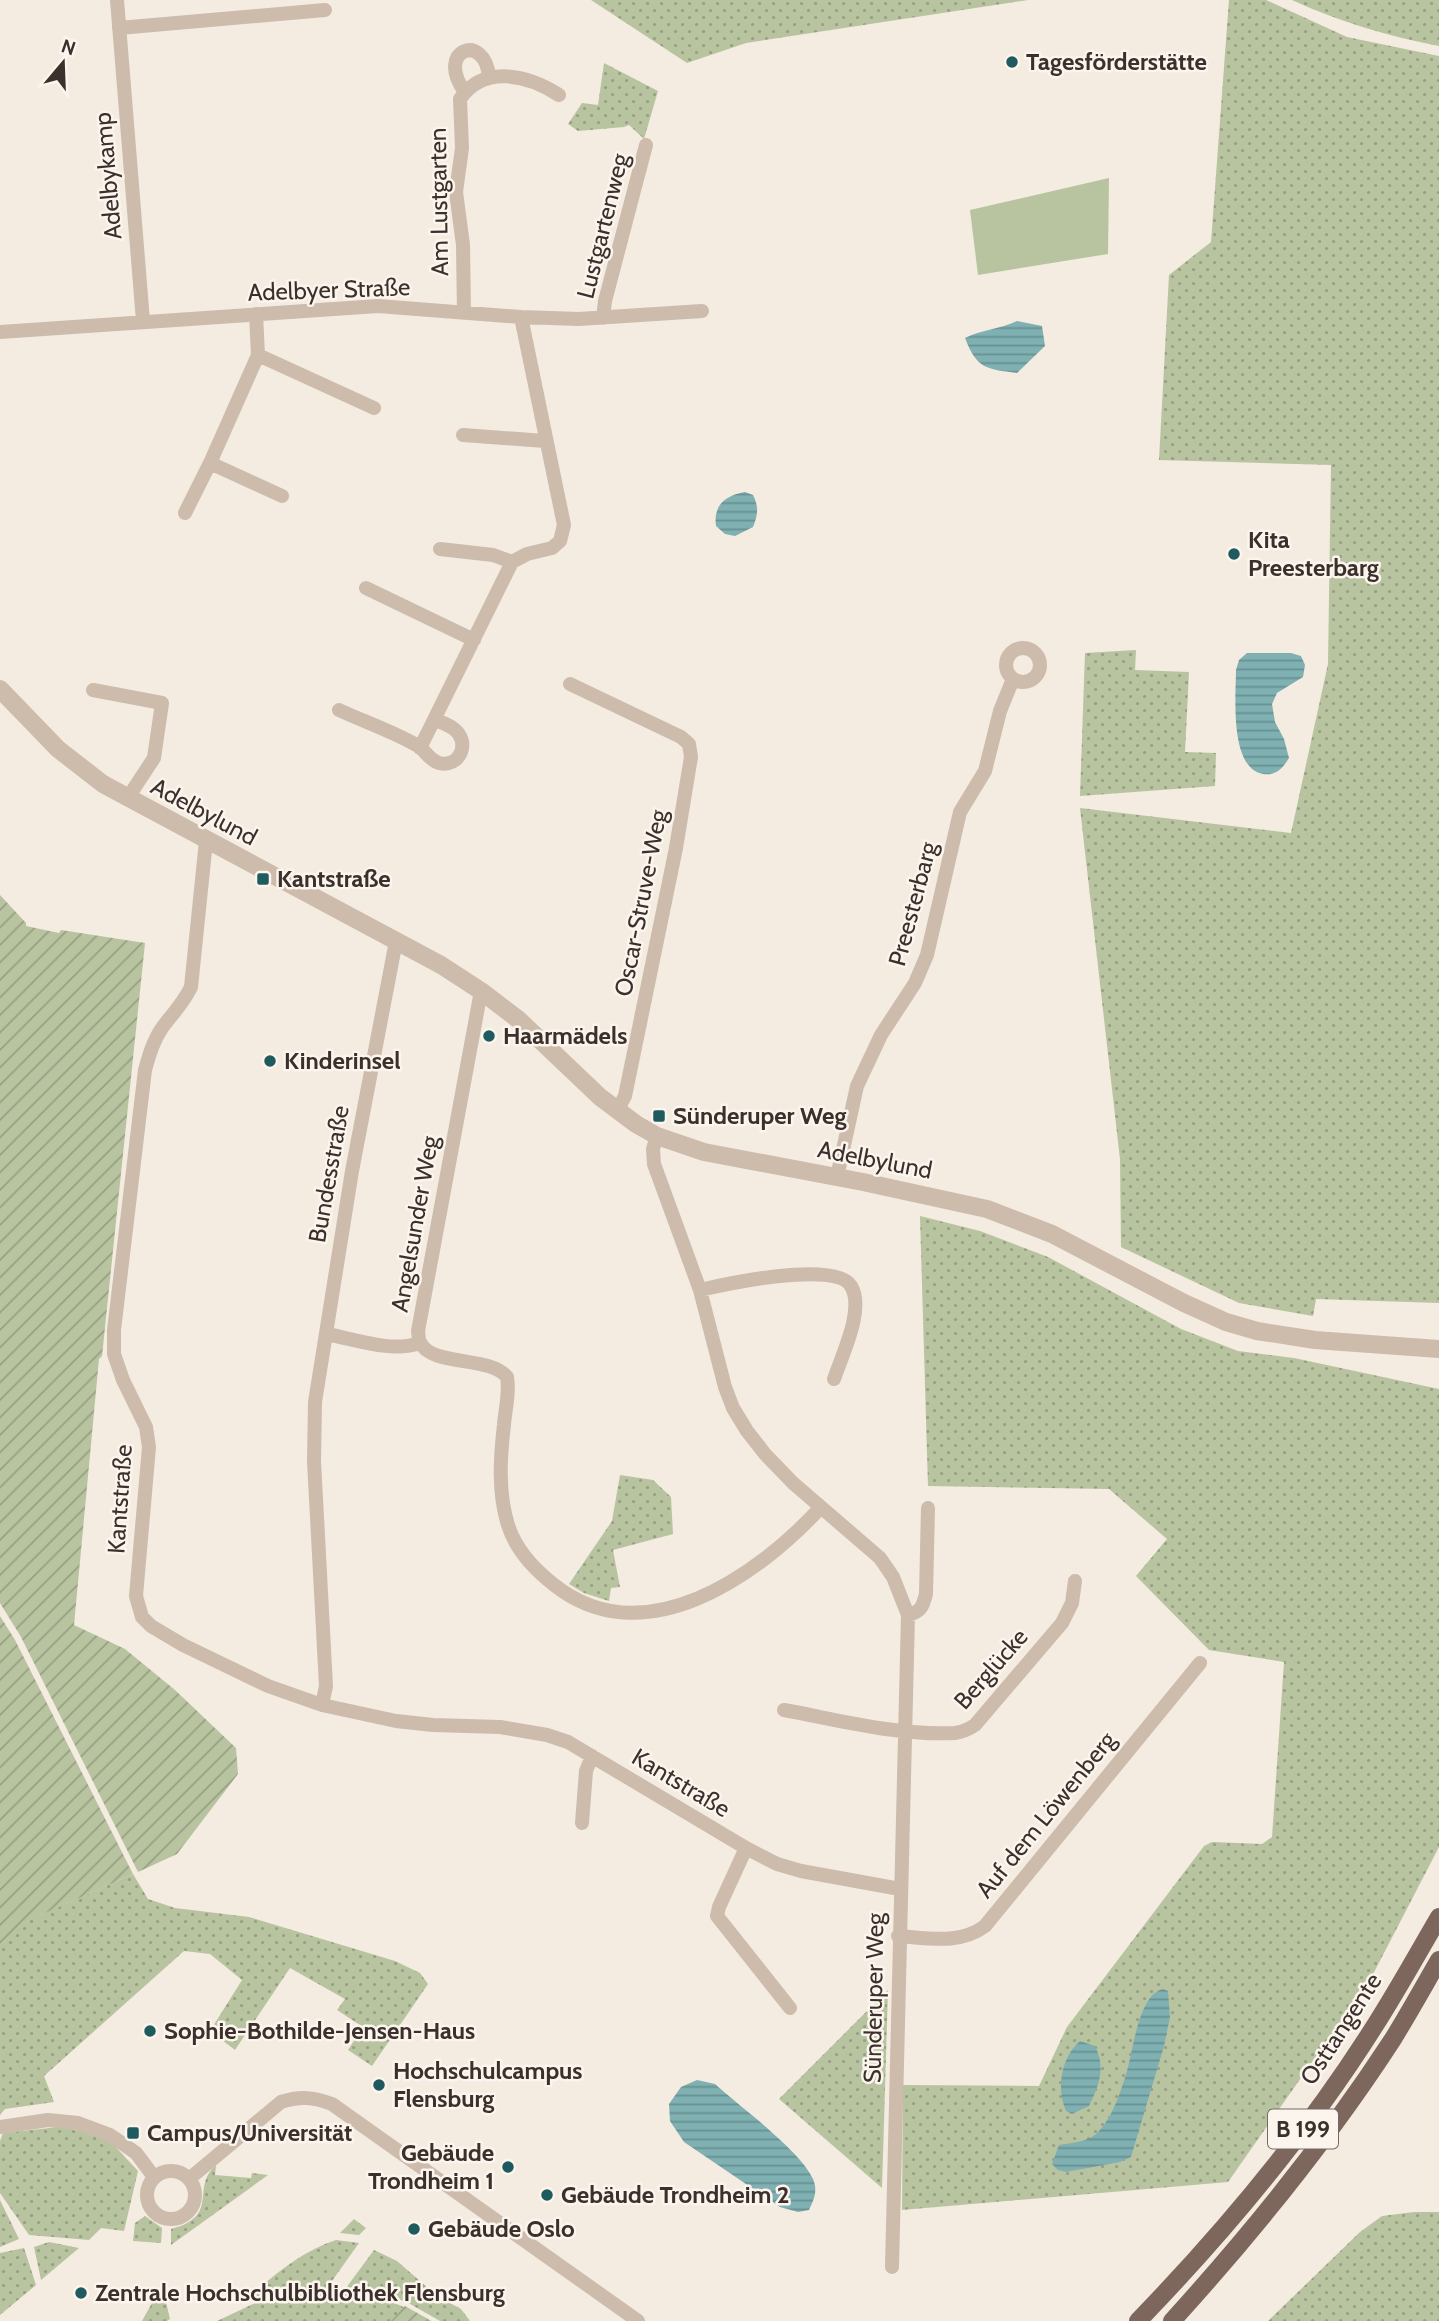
<svg xmlns="http://www.w3.org/2000/svg" width="1439" height="2321" font-family="Cabin,sans-serif">
	<style>
		.grass { fill: url(#grass-dots) }
		.garden { fill: url(#garden-furrows) }
		.pitch { fill: #b8c4a0 }
		.water { fill: url(#water-rules) }
		.lines { fill: none; stroke-linecap: round; stroke-linejoin: round }
		.minor { stroke: #cdbbac; stroke-width: 14 }
		.tertiary { stroke: #cdbbac; stroke-width: 18 }
		.primary { stroke: #7d675c; stroke-width: 18 }
		.poi-dot { fill: #1f5a5e; stroke: #fbf5ee; stroke-width: 2.5 }
		.labels { text-anchor: middle; stroke-width: 5; stroke-linejoin: round; paint-order: stroke }
		.shield { fill: #fbf5ee; stroke: #756b66; stroke-width: 2 }
		.shield-label { font-size: 23px; font-weight: bold; fill: #3b302b }
		.poi-label { font-size: 24px; font-weight: bold; fill: #3b302b; stroke: #fbf5ee; text-anchor: start }
		.street-label { font-size: 24px; fill: #3b302b; stroke: #fbf5ee }
	</style>
	<defs>
		<pattern id="grass-dots" width="8" height="8" patternUnits="userSpaceOnUse" patternTransform="scale(1.75)"><rect width="8" height="8" fill="#b8c4a0"/><path d="M2 2h.1M6 6h.1" fill="none" stroke="#97a083" stroke-width="1.8" stroke-linecap="round"/></pattern>
		<pattern id="garden-furrows" width="10" height="10" patternUnits="userSpaceOnUse" patternTransform="scale(1.75)"><rect width="10" height="10" fill="#b8c4a0"/><path d="M-1 1l2-2M0 10L10 0M9 11l2-2" fill="none" stroke="#97a083"/></pattern>
		<pattern id="water-rules" width="6" height="5" patternUnits="userSpaceOnUse" patternTransform="scale(1.75)"><rect width="6" height="5" fill="#7fb0b2"/><path d="M0 2.5h6" fill="none" stroke="#699091"/></pattern>
	</defs>
	<rect width="100%" height="100%" fill="#f4ebe1"/>
	<path class="grass" d="M591,0H1028L746,43L687,63Z
		M1229,0H1266L1347,37L1439,56V1303L1316,1299L1313,1316L1239,1303L1121,1247L1120,1159L1080,808L1291,833L1328,664L1331,465L1159,460L1169,275L1211,242Z
		M1292,0H1439V46C1387,36 1340,22 1292,0Z
		M604,63L658,91L644,139L629,125L624,127L578,131L568,124L582,103L598,105Z
		M1136,650L1135,670L1189,672L1185,752L1216,753L1215,786L1080,796L1085,653Z
		M920,1216L980,1231L1048,1257L1181,1329L1238,1351L1294,1358L1439,1389V1847L1371,1978L1228,2182L902,2210L903,2085L1039,2086L1067,2027L1204,1846L1212,1842L1262,1844L1272,1837L1284,1662L1209,1650L1136,1576L1167,1539L1109,1489L928,1486Z
		M620,1475L653,1480L671,1497L673,1534L613,1550L620,1587L611,1588L609,1601L584,1593L569,1584L612,1521Z
		M133,1874L148,1899L175,1908L249,1917L395,1961L420,1973L428,1984L372,2066L348,2050L363,2027L337,2010L345,1999L290,1968L235,2050L210,2031L242,1980L210,1954L184,1951L44,2076L54,2102L5,2109L0,2115V1945L22,1923Z
		M888,1990L882,2188L779,2099Z
		M59,2127L82,2131L111,2142L138,2171L124,2231L101,2228L89,2240L29,2235L0,2193V2141L3,2133Z
		M216,2165L215,2175L251,2178L252,2173L268,2175L171,2245V2229C176,2227 182,2226 187,2223C214,2209 193,2185 216,2165Z
		M0,2200L19,2239L0,2247Z
		M1414,2212H1439V2321H1268L1360,2232L1382,2216Z
		M145,2216L162,2228L161,2243L133,2241L135,2223Z
		M354,2219L366,2228L359,2235L340,2233Z
		M336,2240L359,2243L327,2288L257,2299L252,2294C278,2272 303,2251 336,2240Z
		M49,2242L79,2248L41,2280L34,2247Z
		M24,2248L36,2285L0,2315V2253Z
		M374,2250L397,2261L437,2296L461,2309L470,2321H440L405,2301L346,2288Z
		M162,2285L170,2319L167,2321H142Z
		M336,2291C376,2295 396,2301 431,2321H217L253,2304L290,2295Z"/>
	<path class="garden" d="M0,895L26,923V926L59,933L61,930L145,943L102,1356L99,1359L74,1625L125,1649L175,1690L236,1748L238,1774L177,1854L138,1872L21,1637L0,1603Z
		M0,1616L15,1640L133,1874L23,1923L0,1945Z
		M405,2306L428,2319L430,2321H391Z"/>
	<path class="pitch" d="M1109,178L1108,254L978,275L970,210Z"/>
	<path class="water" d="M1017,321L1042,326L1045,346L1017,373C986,369 977,369 965,338C981,330 1000,329 1017,321Z
		M745,492L753,495C759,507 758,514 753,527L735,536L725,534L716,526C713,505 726,495 745,492Z
		M1247,653H1291L1301,656L1305,665L1303,677L1277,693L1272,704L1275,722L1284,739L1289,758C1283,768 1276,776 1263,774C1229,768 1236,695 1236,670L1239,660Z
		M1163,1989L1168,1991L1170,2017L1164,2046L1131,2157L1120,2162L1066,2172L1058,2170L1052,2164L1059,2145C1071,2143 1087,2142 1096,2134C1112,2120 1121,2091 1127,2071C1133,2050 1139,1994 1163,1989Z
		M1080,2041L1095,2046C1106,2068 1099,2085 1089,2106L1072,2114L1066,2111C1056,2089 1061,2057 1080,2041Z
		M697,2080L715,2084C739,2106 801,2151 813,2179C818,2191 814,2199 809,2210L798,2212L780,2207L684,2142L670,2121L669,2104L681,2087Z"/>
	<g class="lines">
		<path class="minor" d="M117,0L143,321
			M119,28L325,10
			M465,92C434,50 485,31 489,77
			M464,312L463,245L456,192L462,148L460,99C484,64 528,75 559,95
			M603,318L605,301L646,145
			M0,332L378,306L521,317L579,319L702,311
			M258,355L374,408
			M463,435L545,441
			M210,463L258,355L256,314
			M185,513L210,463L282,496
			M440,549L493,555L512,562
			M366,588L474,640
			M1006 665a17 17 0 1 1 34 0a17 17 0 1 1-34 0Z
			M570,684L681,737L689,744L691,757L676,848L625,1096L617,1111
			M93,690L162,703L154,758L127,799
			M339,710C365,722 394,732 418,746C426,751 429,760 439,763C460,768 471,742 454,729C449,725 441,722 435,720
			M420,748L512,562L527,554L552,548L560,541L564,525L521,317
			M206,841L191,987C183,1004 172,1014 162,1028C153,1041 149,1056 145,1070L114,1330V1354L123,1380L146,1427L149,1447L136,1596L142,1617L151,1626L183,1645L268,1686L322,1705L396,1721L433,1725L500,1727L547,1735L568,1742L746,1848L777,1864L801,1871L900,1889
			M481,991L418,1331C419,1335 418,1339 420,1342C431,1367 489,1355 507,1377C510,1393 505,1410 504,1425C500,1458 498,1493 508,1525C515,1548 534,1569 553,1584C643,1657 758,1576 821,1507
			M657,1136L653,1149L654,1164L700,1290L725,1387L733,1408L747,1431L765,1454L793,1483L880,1558L893,1577L908,1615L892,2267
			M837,1177L857,1086L881,1035L915,983L927,955L960,812L985,771L1000,711L1013,679
			M700,1290C726,1284 836,1260 851,1286C865,1309 842,1355 834,1379
			M326,1334C355,1339 391,1353 420,1343
			M908,1615C921,1612 923,1606 926,1594L928,1508
			M322,1705L326,1686L314,1461L315,1402L352,1171L396,941
			M784,1710C839,1720 899,1736 955,1733C963,1732 969,1729 975,1725L1062,1623L1072,1603L1075,1581
			M582,1823L586,1771L592,1756
			M746,1848L719,1907L717,1916L790,2008
			M898,1936C928,1938 960,1945 985,1926L1200,1663
			M0,2127L48,2120L78,2123L110,2135L136,2153L154,2177
			M147 2195a24 24 0 1 1 48 0a24 24 0 1 1-48 0Z
			M189,2179L281,2102C300,2096 313,2097 332,2104L638,2321"/>
		<path class="tertiary" d="M0,689L58,749L103,784L441,965L481,991L519,1020L600,1097L636,1124L657,1136L704,1152L863,1182L987,1209L1052,1234L1184,1303L1226,1322L1257,1331L1315,1340L1439,1349"/>
		<path class="primary" d="M1138,2321C1225,2231 1307,2133 1374,2027C1397,1991 1418,1953 1439,1917
			M1172,2321C1252,2233 1328,2139 1393,2039C1409,2013 1424,1986 1439,1960"/>
	</g>
	<g class="poi-dot">
		<circle cx="1012" cy="62" r="7"/>
		<circle cx="1234" cy="554" r="7"/>
		<rect x="256" y="872" width="14" height="14" rx="3.5"/>
		<circle cx="489" cy="1036" r="7"/>
		<circle cx="270" cy="1061" r="7"/>
		<rect x="652" y="1109" width="14" height="14" rx="3.5"/>
		<circle cx="150" cy="2031" r="7"/>
		<circle cx="379" cy="2085" r="7"/>
		<rect x="126" y="2126" width="14" height="14" rx="3.5"/>
		<circle cx="508" cy="2167" r="7"/>
		<circle cx="547" cy="2195" r="7"/>
		<circle cx="414" cy="2229" r="7"/>
		<circle cx="81" cy="2293" r="7"/>
	</g>
	<g class="labels">
		<rect class="shield" x="1268" y="2109.5" width="70" height="39" rx="5"/>
		<g class="shield-label">
			<text x="1303" y="2137">B 199</text>
		</g>
		<g class="poi-label">
			<text x="1026" y="70">Tagesförderstätte</text>
			<text x="1248" y="548">Kita<tspan x="1248" dy="28">Preesterbarg</tspan></text>
			<text x="277" y="887">Kantstraße</text>
			<text x="503" y="1044">Haarmädels</text>
			<text x="284" y="1069">Kinderinsel</text>
			<text x="673" y="1124">Sünderuper Weg</text>
			<text x="164" y="2039">Sophie-Bothilde-Jensen-Haus</text>
			<text x="393" y="2079">Hochschulcampus<tspan x="393" dy="28">Flensburg</tspan></text>
			<text x="147" y="2141">Campus/Universität</text>
			<text x="494" y="2161" text-anchor="end">Gebäude<tspan x="494" dy="28">Trondheim 1</tspan></text>
			<text x="561" y="2203">Gebäude Trondheim 2</text>
			<text x="428" y="2237">Gebäude Oslo</text>
			<text x="95" y="2301">Zentrale Hochschulbibliothek Flensburg</text>
		</g>
		<g class="street-label">
			<text transform="translate(108 176) rotate(-95)" y="8">Adelbykamp</text>
			<text transform="translate(439 202) rotate(-91)" y="8">Am Lustgarten</text>
			<text transform="translate(603 226) rotate(-76)" y="8">Lustgartenweg</text>
			<text transform="translate(329 290) rotate(-2)" y="8">Adelbyer Straße</text>
			<text transform="translate(204 812) rotate(28)" y="8">Adelbylund</text>
			<text transform="translate(641 903) rotate(-79)" y="8">Oscar-Struve-Weg</text>
			<text transform="translate(913 904) rotate(-75)" y="8">Preesterbarg</text>
			<text transform="translate(875 1160) rotate(11)" y="8">Adelbylund</text>
			<text transform="translate(329 1174) rotate(-80)" y="8">Bundesstraße</text>
			<text transform="translate(415 1224) rotate(-80)" y="8">Angelsunder Weg</text>
			<text transform="translate(120 1499) rotate(-86)" y="8">Kantstraße</text>
			<text transform="translate(991 1669) rotate(-49)" y="8">Berglücke</text>
			<text transform="translate(681 1783) rotate(31)" y="8">Kantstraße</text>
			<text transform="translate(1046 1815) rotate(-51)" y="8">Auf dem Löwenberg</text>
			<text transform="translate(874 1998) rotate(-89)" y="8">Sünderuper Weg</text>
			<text transform="translate(1341 2029) rotate(-57)" y="8">Osttangente</text>
		</g>
	</g>
	<g transform="translate(63 63) rotate(19)" stroke="#fbf5ee" stroke-width="5" paint-order="stroke">
	<path d="M0-5L12 26L0 18L-12 26Z" fill="#3b302b"/>
	<text y="-10" font-size="19" font-weight="bold" text-anchor="middle" fill="#3b302b">N</text>
	</g>
</svg>
